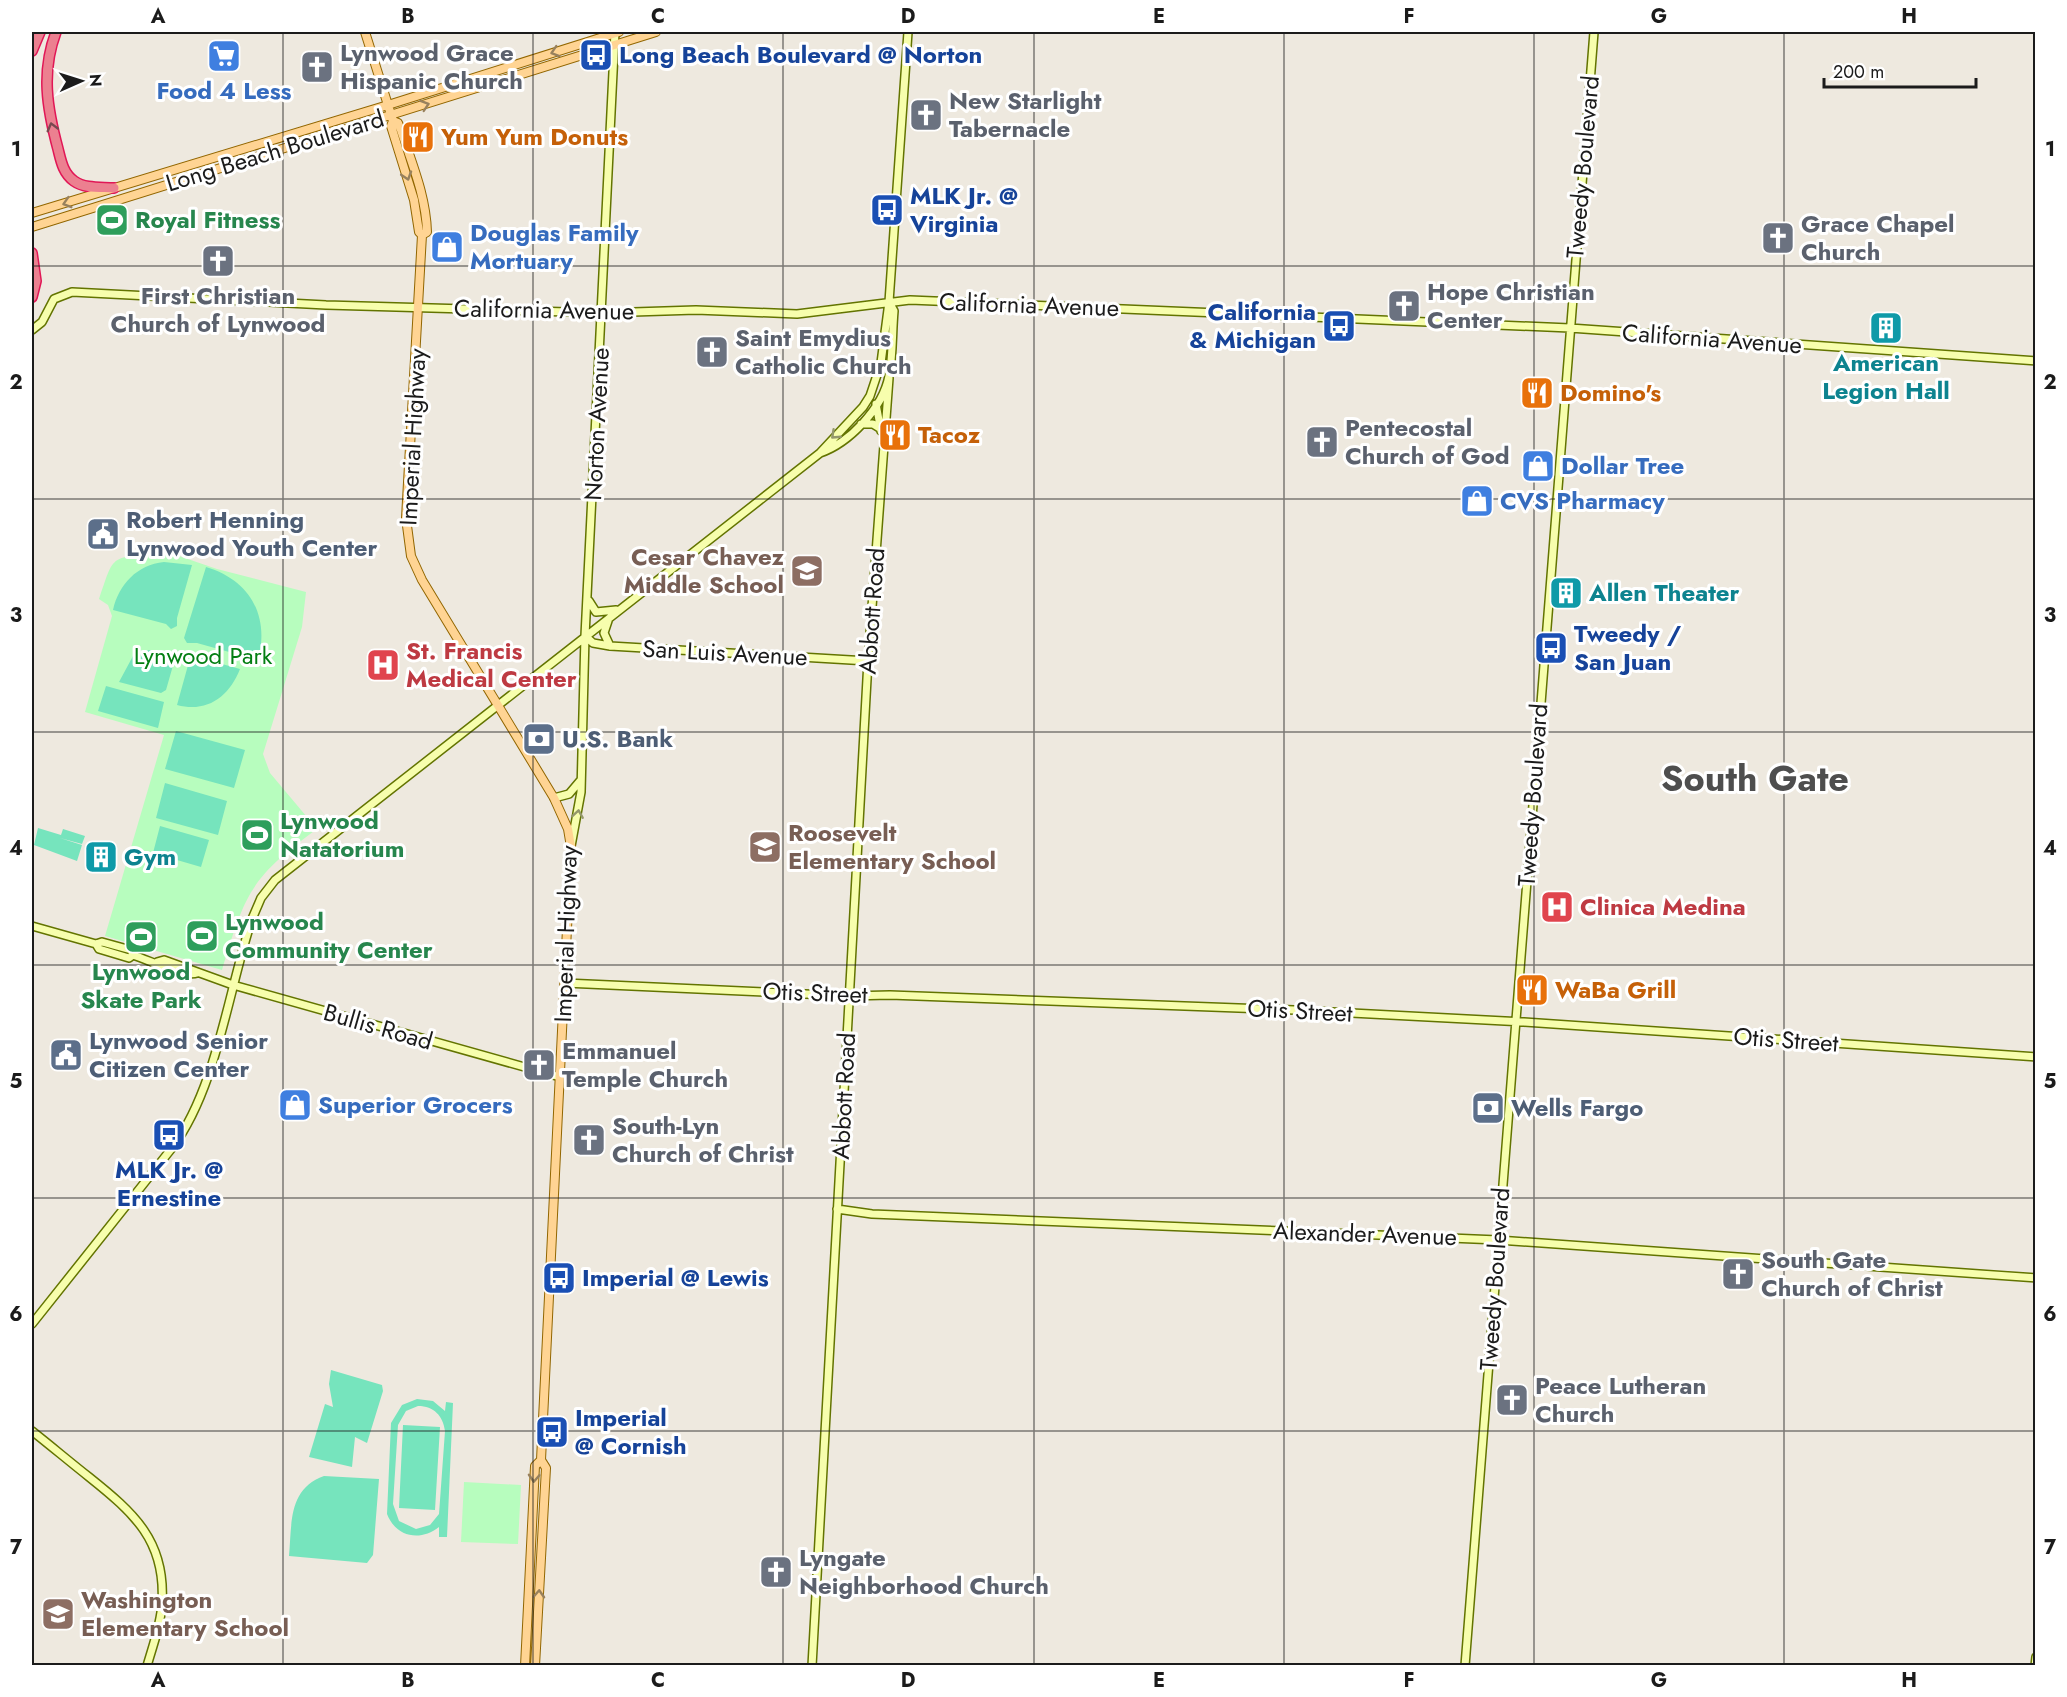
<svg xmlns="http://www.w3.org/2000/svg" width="2067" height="1697" font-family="Jost,sans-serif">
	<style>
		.park { fill: #b7fdbe }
		.pitch { fill: #76e4bd; fill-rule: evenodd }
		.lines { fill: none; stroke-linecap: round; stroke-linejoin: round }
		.secondary-casing { stroke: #637400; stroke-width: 10 }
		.primary-casing { stroke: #926600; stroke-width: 10 }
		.highway-casing { stroke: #e11756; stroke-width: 12 }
		.secondary { stroke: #f7fead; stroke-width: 7 }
		.primary { stroke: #ffd493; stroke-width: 8 }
		.highway { stroke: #ec8090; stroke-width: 9 }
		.oneway { stroke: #98815d }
		.oneway2 { stroke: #794850 }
		.oneway3 { stroke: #94986b }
		.grid { fill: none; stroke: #1b1b1b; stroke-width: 1.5; stroke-opacity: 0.55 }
		.labels { text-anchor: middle; stroke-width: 6; stroke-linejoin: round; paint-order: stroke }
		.worship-label { font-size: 24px; font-weight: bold; fill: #5b616d; stroke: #fff; text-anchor: start }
		.transit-label { font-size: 24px; font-weight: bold; fill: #164399; stroke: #fff; text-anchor: start }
		.shop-label { font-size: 24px; font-weight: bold; fill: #366cbe; stroke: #fff; text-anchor: start }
		.food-label { font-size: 24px; font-weight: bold; fill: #c56008; stroke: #fff; text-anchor: start }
		.street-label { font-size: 24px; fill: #1b1b1b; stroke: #fff }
		.leisure-label { font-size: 24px; font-weight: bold; fill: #27864d; stroke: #fff; text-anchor: start }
		.culture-label { font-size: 24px; font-weight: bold; fill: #0d838f; stroke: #fff; text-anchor: start }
		.service-label { font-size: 24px; font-weight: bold; fill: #4e5e75; stroke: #fff; text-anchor: start }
		.education-label { font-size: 24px; font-weight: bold; fill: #785e54; stroke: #fff; text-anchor: start }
		.health-label { font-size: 24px; font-weight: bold; fill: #be3a42; stroke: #fff; text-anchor: start }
		.park-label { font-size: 24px; fill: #037e12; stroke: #fff }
		.town-label { font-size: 36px; font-weight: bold; fill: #4e4e4e; stroke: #fff }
		.neatline { fill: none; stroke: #1b1b1b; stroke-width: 2 }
		.grid-label { font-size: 20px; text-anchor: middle; font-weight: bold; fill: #1b1b1b }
	</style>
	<rect width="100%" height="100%" fill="#eee9df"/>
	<path class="park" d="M153,553L176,555L217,569L306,592L302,627L263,754L270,773L317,829C251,877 245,893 222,970L105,936L164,735L85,712L112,616L108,605L99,599C114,557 108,558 153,553Z
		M464,1482L521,1485L518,1544L461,1542Z"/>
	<path class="pitch" d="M164,562L192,565L177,618V626L171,629L166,624L113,610C119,584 137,565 164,562Z
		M206,567C250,580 270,616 258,660L197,643H187L184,638Z
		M149,650C160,650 169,651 174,662L166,690L161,693L119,682L133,656Z
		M193,656L240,669C229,697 207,713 177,705L190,658Z
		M106,686L164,702L158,728L98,711Z
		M176,731L245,750L234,788L165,769Z
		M165,783L227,801L218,835L156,818Z
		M160,826L209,840L201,867L153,853Z
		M38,828L61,835L63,829L85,836L82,844L60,838L82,845L77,861L34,845Z
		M130,928L154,936L156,941L143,947L126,942Z
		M331,1370L382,1385L383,1391L367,1443L355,1437L352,1467L309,1457L325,1404L333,1407L329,1384Z
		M417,1399L433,1401L445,1411L446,1402L453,1403L447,1537H439V1527C420,1542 396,1537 387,1514L391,1423L402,1405ZM418,1406C434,1406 443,1416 445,1431L439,1514L430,1525L416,1529L399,1521L393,1504L398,1425L406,1411Z
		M403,1425L440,1427L435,1510L399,1508Z
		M324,1476L379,1479L373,1555L367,1563L289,1556C292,1523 288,1489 324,1476Z"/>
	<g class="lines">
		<defs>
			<path id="secondary" d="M32,330L42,322L54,299L72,292L326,305L602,313L696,310L797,314L910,300L1570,328L2036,361
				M876,404L881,431
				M861,424H873L881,429
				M820,453C849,443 883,408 889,376C893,355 892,333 894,311L889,302
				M589,601L596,612L616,610
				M608,621L604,633L610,646
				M585,636L593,643L610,646L868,661
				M554,798L569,794L580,781
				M571,846L581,792L585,636L615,32
				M32,926L96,944L102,942L131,950L133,955
				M96,944L99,949L129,958L133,955C149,960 184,978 197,973
				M157,962L164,960L233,985L560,1077
				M565,983L849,996L890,995L1294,1010L1524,1022L2036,1057
				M837,1209L872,1214L1498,1240L2036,1278
				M32,1324L172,1148C217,1088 228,991 252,919L261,898L275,880L820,453L863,407L870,396L881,363L889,302L908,32
				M32,1431C51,1446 70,1462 89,1477C134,1513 166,1541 162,1603C161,1624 153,1645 147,1666
				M812,1666L868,661L889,378
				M1465,1666L1594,32
				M2035,1666L2036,1657"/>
			<path id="primary" d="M365,32L393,121L391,126L414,200L419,232L422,235
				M393,121L398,123L401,130C412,164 426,196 427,232L422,235L406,518L411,556L422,580L554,798L568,829L571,847L541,1460L546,1468L535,1666
				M32,213L388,105L619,32
				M32,227L656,32
				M525,1666L535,1466L541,1460"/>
			<path id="highway" d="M56,32C41,72 47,108 58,149C61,161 63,173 74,181C85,189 101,187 114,188
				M32,51L40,32
				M32,253L36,281L32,297"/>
		</defs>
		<use href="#secondary" class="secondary-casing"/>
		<use href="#primary" class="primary-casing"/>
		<use href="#highway" class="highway-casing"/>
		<use href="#secondary" class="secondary"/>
		<use href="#primary" class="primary"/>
		<use href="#highway" class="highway"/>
	</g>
	<defs><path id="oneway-chevron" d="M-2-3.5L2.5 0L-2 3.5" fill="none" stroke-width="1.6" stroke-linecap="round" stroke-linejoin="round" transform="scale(1.5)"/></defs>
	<g class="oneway">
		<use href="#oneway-chevron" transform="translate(555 52) rotate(162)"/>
		<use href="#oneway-chevron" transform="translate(425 105) rotate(-18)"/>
		<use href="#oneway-chevron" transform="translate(407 176) rotate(72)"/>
		<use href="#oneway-chevron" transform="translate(67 203) rotate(163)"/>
		<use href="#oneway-chevron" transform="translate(534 1478) rotate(93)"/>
		<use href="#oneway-chevron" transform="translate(539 1594) rotate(-87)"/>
	</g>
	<use class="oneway2" href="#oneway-chevron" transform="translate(52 127) rotate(-105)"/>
	<g class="oneway3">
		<use href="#oneway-chevron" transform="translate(835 435) rotate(137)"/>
		<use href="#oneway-chevron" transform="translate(578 814) rotate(-81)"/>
	</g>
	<path class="grid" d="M283,32V1666M533,32V1666M783,32V1666M1034,32V1666M1284,32V1666M1534,32V1666M1784,32V1666M32,266H2036M32,499H2036M32,732H2036M32,965H2036M32,1198H2036M32,1431H2036"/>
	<defs>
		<symbol id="bus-square" viewBox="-11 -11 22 22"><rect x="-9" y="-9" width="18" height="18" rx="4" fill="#1a4fb4" stroke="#fff"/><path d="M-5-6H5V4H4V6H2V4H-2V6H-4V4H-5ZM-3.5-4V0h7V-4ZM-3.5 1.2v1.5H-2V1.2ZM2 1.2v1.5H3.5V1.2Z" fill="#fff"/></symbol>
		<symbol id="supermarket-square" viewBox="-11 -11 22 22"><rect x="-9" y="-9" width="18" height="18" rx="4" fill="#3f7fe0" stroke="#fff"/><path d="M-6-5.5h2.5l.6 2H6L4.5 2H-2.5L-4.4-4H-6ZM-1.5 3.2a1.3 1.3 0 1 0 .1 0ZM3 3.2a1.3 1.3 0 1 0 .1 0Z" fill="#fff"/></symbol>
		<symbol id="church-square" viewBox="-11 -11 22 22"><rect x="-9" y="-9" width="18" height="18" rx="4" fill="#6b7280" stroke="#fff"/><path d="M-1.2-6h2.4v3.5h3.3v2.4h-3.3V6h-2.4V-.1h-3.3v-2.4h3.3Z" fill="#fff"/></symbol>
		<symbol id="restaurant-square" viewBox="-11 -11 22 22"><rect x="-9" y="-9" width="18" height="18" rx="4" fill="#e8710a" stroke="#fff"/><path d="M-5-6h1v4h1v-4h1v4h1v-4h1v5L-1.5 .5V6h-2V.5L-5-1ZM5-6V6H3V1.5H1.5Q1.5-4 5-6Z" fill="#fff"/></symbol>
		<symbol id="stadium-square" viewBox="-11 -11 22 22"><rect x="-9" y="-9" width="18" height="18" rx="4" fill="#2e9e5b" stroke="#fff"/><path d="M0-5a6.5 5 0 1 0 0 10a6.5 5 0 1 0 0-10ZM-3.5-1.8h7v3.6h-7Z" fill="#fff"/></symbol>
		<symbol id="shop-square" viewBox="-11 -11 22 22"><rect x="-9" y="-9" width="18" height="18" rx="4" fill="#3f7fe0" stroke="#fff"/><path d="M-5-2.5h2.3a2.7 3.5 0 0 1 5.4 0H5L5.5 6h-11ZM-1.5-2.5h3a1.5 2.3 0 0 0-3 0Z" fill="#fff"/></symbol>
		<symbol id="building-square" viewBox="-11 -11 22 22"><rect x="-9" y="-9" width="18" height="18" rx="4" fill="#0f9aa8" stroke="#fff"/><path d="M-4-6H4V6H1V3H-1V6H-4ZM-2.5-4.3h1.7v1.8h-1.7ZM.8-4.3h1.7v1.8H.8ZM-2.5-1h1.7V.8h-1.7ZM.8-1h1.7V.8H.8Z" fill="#fff"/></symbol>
		<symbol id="civic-square" viewBox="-11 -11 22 22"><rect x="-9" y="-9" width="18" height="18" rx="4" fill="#5c6f8a" stroke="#fff"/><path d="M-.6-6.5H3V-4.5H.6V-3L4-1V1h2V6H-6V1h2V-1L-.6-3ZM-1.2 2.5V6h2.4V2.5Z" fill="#fff"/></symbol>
		<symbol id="school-square" viewBox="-11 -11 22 22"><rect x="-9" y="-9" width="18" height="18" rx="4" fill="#8d6e63" stroke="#fff"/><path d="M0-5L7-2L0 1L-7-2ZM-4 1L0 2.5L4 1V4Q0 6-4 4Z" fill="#fff"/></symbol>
		<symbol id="hospital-square" viewBox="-11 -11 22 22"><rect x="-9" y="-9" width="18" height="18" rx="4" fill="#e0444e" stroke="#fff"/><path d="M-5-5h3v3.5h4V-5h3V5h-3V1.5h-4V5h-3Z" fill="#fff"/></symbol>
		<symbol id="bank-square" viewBox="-11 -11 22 22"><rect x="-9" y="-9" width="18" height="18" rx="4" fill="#5c6f8a" stroke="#fff"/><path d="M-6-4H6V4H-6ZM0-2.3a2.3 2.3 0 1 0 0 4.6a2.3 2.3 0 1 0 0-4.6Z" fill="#fff"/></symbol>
	</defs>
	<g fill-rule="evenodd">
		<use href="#bus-square" x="577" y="36" width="38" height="38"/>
		<use href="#supermarket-square" x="205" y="37" width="38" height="38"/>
		<use href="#church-square" x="298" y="48" width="38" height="38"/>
		<use href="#church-square" x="907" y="96" width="38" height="38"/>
		<use href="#restaurant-square" x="399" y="118" width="38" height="38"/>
		<use href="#bus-square" x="868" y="191" width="38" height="38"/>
		<use href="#stadium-square" x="93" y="201" width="38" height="38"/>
		<use href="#church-square" x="1759" y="219" width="38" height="38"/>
		<use href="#shop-square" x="428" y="228" width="38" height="38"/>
		<use href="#church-square" x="199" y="242" width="38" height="38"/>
		<use href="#church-square" x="1385" y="287" width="38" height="38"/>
		<use href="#bus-square" x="1320" y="307" width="38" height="38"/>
		<use href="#building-square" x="1867" y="309" width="38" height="38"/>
		<use href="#church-square" x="693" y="333" width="38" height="38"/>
		<use href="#restaurant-square" x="1518" y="374" width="38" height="38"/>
		<use href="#restaurant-square" x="876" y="416" width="38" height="38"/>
		<use href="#church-square" x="1303" y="423" width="38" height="38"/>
		<use href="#shop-square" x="1519" y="447" width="38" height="38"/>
		<use href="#shop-square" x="1458" y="482" width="38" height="38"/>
		<use href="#civic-square" x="84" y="515" width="38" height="38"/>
		<use href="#school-square" x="788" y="552" width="38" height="38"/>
		<use href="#building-square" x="1547" y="574" width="38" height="38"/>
		<use href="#bus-square" x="1532" y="629" width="38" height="38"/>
		<use href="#hospital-square" x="364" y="646" width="38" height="38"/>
		<use href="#bank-square" x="520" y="720" width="38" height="38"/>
		<use href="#stadium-square" x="238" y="816" width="38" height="38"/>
		<use href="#school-square" x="746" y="828" width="38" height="38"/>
		<use href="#building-square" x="82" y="838" width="38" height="38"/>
		<use href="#hospital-square" x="1538" y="888" width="38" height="38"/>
		<use href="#stadium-square" x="183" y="917" width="38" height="38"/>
		<use href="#stadium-square" x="122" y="918" width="38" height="38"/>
		<use href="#restaurant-square" x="1513" y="971" width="38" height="38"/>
		<use href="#civic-square" x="47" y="1036" width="38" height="38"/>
		<use href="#church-square" x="520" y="1046" width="38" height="38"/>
		<use href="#shop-square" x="276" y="1086" width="38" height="38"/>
		<use href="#bank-square" x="1469" y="1089" width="38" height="38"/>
		<use href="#bus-square" x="150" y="1116" width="38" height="38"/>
		<use href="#church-square" x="570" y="1121" width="38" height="38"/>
		<use href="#church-square" x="1719" y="1255" width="38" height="38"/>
		<use href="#bus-square" x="540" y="1259" width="38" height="38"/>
		<use href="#church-square" x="1493" y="1381" width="38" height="38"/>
		<use href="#bus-square" x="533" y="1413" width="38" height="38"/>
		<use href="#church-square" x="757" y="1553" width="38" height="38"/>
		<use href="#school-square" x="39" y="1595" width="38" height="38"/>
	</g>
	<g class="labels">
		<g class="worship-label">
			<text x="340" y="61">Lynwood Grace<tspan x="340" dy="28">Hispanic Church</tspan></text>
			<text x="949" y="109">New Starlight<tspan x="949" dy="28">Tabernacle</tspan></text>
			<text x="1801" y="232">Grace Chapel<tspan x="1801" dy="28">Church</tspan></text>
			<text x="1427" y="300">Hope Christian<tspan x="1427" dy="28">Center</tspan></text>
			<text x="218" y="304" text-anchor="middle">First Christian<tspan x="218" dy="28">Church of Lynwood</tspan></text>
			<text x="735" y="346">Saint Emydius<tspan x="735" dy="28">Catholic Church</tspan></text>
			<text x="1345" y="436">Pentecostal<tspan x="1345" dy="28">Church of God</tspan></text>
			<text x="562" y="1059">Emmanuel<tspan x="562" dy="28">Temple Church</tspan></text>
			<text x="612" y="1134">South-Lyn<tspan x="612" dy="28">Church of Christ</tspan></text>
			<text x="1761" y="1268">South Gate<tspan x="1761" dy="28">Church of Christ</tspan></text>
			<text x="1535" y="1394">Peace Lutheran<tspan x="1535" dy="28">Church</tspan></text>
			<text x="799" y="1566">Lyngate<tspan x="799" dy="28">Neighborhood Church</tspan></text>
		</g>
		<g class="transit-label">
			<text x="619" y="63">Long Beach Boulevard @ Norton</text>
			<text x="910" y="204">MLK Jr. @<tspan x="910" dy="28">Virginia</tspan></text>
			<text x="1316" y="320" text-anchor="end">California<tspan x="1316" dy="28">&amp; Michigan</tspan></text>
			<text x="1574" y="642">Tweedy /<tspan x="1574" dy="28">San Juan</tspan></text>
			<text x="169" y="1178" text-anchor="middle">MLK Jr. @<tspan x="169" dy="28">Ernestine</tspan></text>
			<text x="582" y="1286">Imperial @ Lewis</text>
			<text x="575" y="1426">Imperial<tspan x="575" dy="28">@ Cornish</tspan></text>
		</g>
		<g class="shop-label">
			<text x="224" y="99" text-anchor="middle">Food 4 Less</text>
			<text x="470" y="241">Douglas Family<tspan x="470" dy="28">Mortuary</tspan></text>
			<text x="1561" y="474">Dollar Tree</text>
			<text x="1500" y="509">CVS Pharmacy</text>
			<text x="318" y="1113">Superior Grocers</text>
		</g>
		<g class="food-label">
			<text x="441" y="145">Yum Yum Donuts</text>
			<text x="1560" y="401">Domino's</text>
			<text x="918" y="443">Tacoz</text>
			<text x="1555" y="998">WaBa Grill</text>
		</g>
		<g class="street-label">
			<text transform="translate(275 151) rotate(-17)" y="8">Long Beach Boulevard</text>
			<text transform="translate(1583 167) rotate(-85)" y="8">Tweedy Boulevard</text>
			<text transform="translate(1029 305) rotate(2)" y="8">California Avenue</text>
			<text transform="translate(544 310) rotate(1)" y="8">California Avenue</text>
			<text transform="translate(1712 339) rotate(4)" y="8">California Avenue</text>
			<text transform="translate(597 424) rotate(-87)" y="8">Norton Avenue</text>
			<text transform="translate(413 437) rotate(-87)" y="8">Imperial Highway</text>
			<text transform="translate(872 611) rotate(-86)" y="8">Abbott Road</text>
			<text transform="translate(725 653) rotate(3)" y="8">San Luis Avenue</text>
			<text transform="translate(1533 795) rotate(-86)" y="8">Tweedy Boulevard</text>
			<text transform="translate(566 934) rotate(-88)" y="8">Imperial Highway</text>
			<text transform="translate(815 993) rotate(2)" y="8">Otis Street</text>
			<text transform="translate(1300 1011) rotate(3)" y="8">Otis Street</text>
			<text transform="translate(378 1027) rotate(16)" y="8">Bullis Road</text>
			<text transform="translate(1786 1040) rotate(4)" y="8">Otis Street</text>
			<text transform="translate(844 1096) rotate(-87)" y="8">Abbott Road</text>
			<text transform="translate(1365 1234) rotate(2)" y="8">Alexander Avenue</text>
			<text transform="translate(1495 1279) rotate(-86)" y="8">Tweedy Boulevard</text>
		</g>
		<g class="leisure-label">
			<text x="135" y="228">Royal Fitness</text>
			<text x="280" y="829">Lynwood<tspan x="280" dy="28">Natatorium</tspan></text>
			<text x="225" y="930">Lynwood<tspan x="225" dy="28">Community Center</tspan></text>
			<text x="141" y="980" text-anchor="middle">Lynwood<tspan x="141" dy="28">Skate Park</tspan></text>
		</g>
		<g class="culture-label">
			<text x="1886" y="371" text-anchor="middle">American<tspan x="1886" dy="28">Legion Hall</tspan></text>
			<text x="1589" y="601">Allen Theater</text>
			<text x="124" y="865">Gym</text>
		</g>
		<g class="service-label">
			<text x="126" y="528">Robert Henning<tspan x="126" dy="28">Lynwood Youth Center</tspan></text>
			<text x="562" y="747">U.S. Bank</text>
			<text x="89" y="1049">Lynwood Senior<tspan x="89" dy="28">Citizen Center</tspan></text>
			<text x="1511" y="1116">Wells Fargo</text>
		</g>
		<g class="education-label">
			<text x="784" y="565" text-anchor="end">Cesar Chavez<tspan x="784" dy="28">Middle School</tspan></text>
			<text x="788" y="841">Roosevelt<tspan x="788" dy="28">Elementary School</tspan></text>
			<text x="81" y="1608">Washington<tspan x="81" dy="28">Elementary School</tspan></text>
		</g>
		<g class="health-label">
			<text x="406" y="659">St. Francis<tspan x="406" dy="28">Medical Center</tspan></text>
			<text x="1580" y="915">Clinica Medina</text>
		</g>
		<g class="park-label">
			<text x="203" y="664">Lynwood Park</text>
		</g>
		<g class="town-label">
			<text x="1755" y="791">South Gate</text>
		</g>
	</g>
	<rect width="2067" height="1697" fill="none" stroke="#ffffff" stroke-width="66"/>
	<g transform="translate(81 81) rotate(87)" stroke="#ffffff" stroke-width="4.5" paint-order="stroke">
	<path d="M0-4.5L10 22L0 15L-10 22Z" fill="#1b1b1b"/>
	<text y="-9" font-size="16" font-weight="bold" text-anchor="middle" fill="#1b1b1b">N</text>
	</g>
	<path d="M1824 78v9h152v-9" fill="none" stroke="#1b1b1b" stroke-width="3"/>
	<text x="1833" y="78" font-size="18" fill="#1b1b1b" stroke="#ffffff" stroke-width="4.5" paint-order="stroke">200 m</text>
	<rect x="33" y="33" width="2001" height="1631" class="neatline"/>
	<g class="grid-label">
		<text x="158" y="23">A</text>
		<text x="408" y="23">B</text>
		<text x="658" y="23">C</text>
		<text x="908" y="23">D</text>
		<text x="1159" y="23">E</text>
		<text x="1409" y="23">F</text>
		<text x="1659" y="23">G</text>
		<text x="1909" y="23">H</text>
		<text x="16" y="156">1</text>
		<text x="2050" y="156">1</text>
		<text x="16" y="389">2</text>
		<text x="2050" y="389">2</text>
		<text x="16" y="622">3</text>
		<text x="2050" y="622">3</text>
		<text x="16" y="855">4</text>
		<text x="2050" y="855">4</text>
		<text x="16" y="1088">5</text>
		<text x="2050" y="1088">5</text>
		<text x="16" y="1321">6</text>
		<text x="2050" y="1321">6</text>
		<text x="16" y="1554">7</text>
		<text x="2050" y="1554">7</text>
		<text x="158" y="1687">A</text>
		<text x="408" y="1687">B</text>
		<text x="658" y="1687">C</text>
		<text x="908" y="1687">D</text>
		<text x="1159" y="1687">E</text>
		<text x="1409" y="1687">F</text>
		<text x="1659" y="1687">G</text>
		<text x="1909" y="1687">H</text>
	</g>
</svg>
